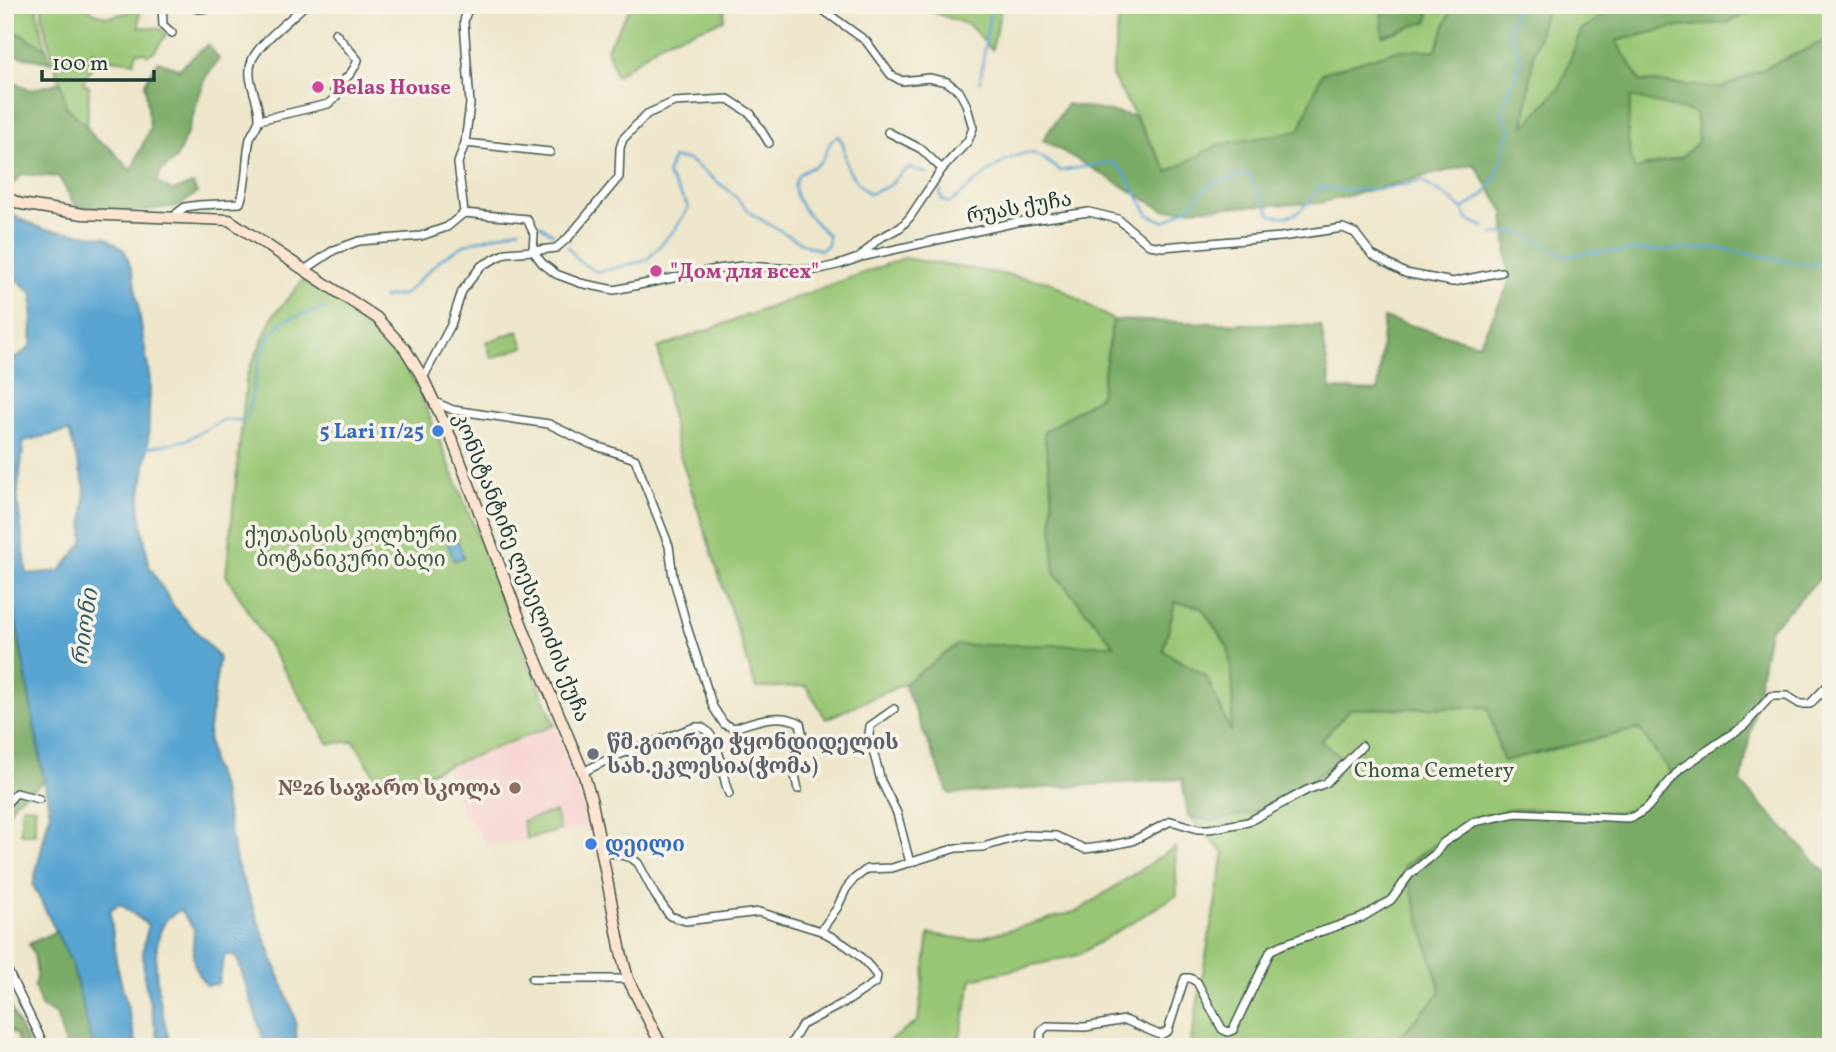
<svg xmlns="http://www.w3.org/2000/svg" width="1836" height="1052" font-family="Vollkorn,'Noto Serif Georgian',serif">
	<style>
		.built { fill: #f7d0cd }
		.green { fill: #99c674; stroke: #5c8254; stroke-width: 2 }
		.forest { fill: #7aab66; stroke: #4c744d; stroke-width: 2; fill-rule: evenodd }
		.water { fill: #59a4d1; stroke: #3c7082; stroke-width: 2; fill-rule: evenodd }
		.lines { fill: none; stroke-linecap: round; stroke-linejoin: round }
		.stream { stroke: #59a4d1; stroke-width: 2.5 }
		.street-casing { stroke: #3e564b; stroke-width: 10 }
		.secondary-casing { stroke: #3e564b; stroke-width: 13 }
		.street { stroke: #fff; stroke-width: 7 }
		.secondary { stroke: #fde4d0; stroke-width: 10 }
		.hotel-dot { fill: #d1479c; stroke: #f7f3e8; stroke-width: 2.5 }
		.shop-dot { fill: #3f7fe0; stroke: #f7f3e8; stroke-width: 2.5 }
		.worship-dot { fill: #6b7280; stroke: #f7f3e8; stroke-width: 2.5 }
		.education-dot { fill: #8d6e63; stroke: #f7f3e8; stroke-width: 2.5 }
		.labels { text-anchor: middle; stroke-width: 7; stroke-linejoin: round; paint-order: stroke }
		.hotel-label { font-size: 21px; font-weight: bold; fill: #b23c85; stroke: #f7f3e8; text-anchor: start }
		.street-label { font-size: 21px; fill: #1f3d34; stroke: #f7f3e8 }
		.shop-label { font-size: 21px; font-weight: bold; fill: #366cbe; stroke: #f7f3e8; text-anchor: end }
		.park-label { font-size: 21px; fill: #375841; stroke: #f7f3e8 }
		.worship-label { font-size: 21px; font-weight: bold; fill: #5b616d; stroke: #f7f3e8; text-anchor: start }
		.education-label { font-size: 21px; font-weight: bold; fill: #785e54; stroke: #f7f3e8; text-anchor: end }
		.water-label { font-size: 23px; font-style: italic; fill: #305c63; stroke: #f7f3e8 }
	</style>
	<rect width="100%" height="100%" fill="#f7f3e8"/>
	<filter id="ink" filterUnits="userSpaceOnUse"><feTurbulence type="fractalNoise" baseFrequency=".0143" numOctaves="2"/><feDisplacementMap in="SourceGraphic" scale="14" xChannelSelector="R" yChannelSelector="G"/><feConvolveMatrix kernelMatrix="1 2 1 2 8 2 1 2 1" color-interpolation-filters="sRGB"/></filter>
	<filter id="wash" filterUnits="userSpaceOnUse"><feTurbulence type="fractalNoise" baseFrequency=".00686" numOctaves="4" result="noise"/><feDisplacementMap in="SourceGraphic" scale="28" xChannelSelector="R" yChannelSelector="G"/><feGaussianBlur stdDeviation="1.57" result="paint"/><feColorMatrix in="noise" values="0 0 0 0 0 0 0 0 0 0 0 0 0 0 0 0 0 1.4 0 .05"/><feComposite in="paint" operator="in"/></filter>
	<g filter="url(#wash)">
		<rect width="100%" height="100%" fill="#eee6cb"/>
		<path class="built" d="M555,725L590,826L524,841L487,845L462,810L446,766Z"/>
		<path class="green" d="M5,5H38L37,12L46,48L5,26Z
			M42,5H83L95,13L108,17L127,13L133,5H140L139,27L158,28L167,33L155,51L147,56L145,53L137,52L134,62L103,58L93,50L89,58L94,63L83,83L89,86L87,127L66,106L42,18Z
			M632,5H725L724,20L662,42L616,76L607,48Z
			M913,5H1002L992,50L969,25Z
			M1120,5H1381L1384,36L1428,21L1429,5H1453L1436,50H1398L1322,73L1299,131L1218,145L1168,172L1112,76Z
			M1547,5H1564L1578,12L1580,5H1620L1581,30L1560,87L1524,128L1533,57Z
			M1763,5H1831V38L1722,88L1640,81L1616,41L1670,28L1730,22Z
			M1631,96L1697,113L1698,143L1682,157L1633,170L1627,136Z
			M904,258L1050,282L1113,320L1100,396L1044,432L1052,491L1054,573L1115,645H957L904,684L826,719L806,686L756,688L677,446L658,348Z
			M303,280L333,293L383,332L418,388L555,725L389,788L378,781L354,741L329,744L226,575L247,375L273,316Z
			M518,331L524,347L492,358L486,342Z
			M1175,602L1201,607L1228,647L1233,686L1231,733L1206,676L1163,651Z
			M1488,707L1503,761L1639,729L1670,772C1654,795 1647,809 1618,813L1515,809L1471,819L1437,842L1441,992L1390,1047H1190L1224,853L1188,816L1211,821L1341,758L1320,741L1350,709Z
			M22,806L35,807V834H21Z
			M555,812L560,830L527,839L522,821Z
			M1175,847L1177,895L1078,955L972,979L958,1047H880L918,1021L929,934L971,940L1078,911Z"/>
		<path class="forest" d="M1381,5H1429L1428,21L1383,36Z
			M1453,5H1547L1533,57L1524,127L1560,87L1581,30L1620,5H1763L1730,22L1670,28L1616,41L1640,81L1722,88L1831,38V567L1769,630L1741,783L1828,875L1831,873V1047H1390L1441,992L1404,866L1471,819L1515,809L1618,813C1647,808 1653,795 1670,772L1639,729L1503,761L1488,707L1350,709L1321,741L1341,758L1305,785L1253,813L1211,821L1188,816L1182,779L949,794L904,684L957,645H1114L1054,573L1052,491L1044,432L1100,396L1113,320L1321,326L1331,389L1378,391L1384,318L1479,344L1509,284L1504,212L1474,164L1320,203L1164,210L1043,140L1067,104L1134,116L1168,172L1218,145L1299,131L1322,73L1398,50H1436ZM1631,97L1696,113L1698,142L1682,157L1634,170L1627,136ZM1175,602L1201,607L1228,647L1233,686L1231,732L1206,676L1163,651Z
			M5,27L46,48L51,63L5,53Z
			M208,44L219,59L205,78L188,131L176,159L160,172L158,183L172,191L193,184L197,193L178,206L139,211H109L75,205L59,177L22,174L10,187L5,184V78L30,90L61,82L66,106L87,127L96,140L108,146L131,171L150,128L145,83L158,61L179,69Z
			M5,559L44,781L16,801L5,819Z
			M56,931L72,964L93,1047H66L56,1014L42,1008L34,986L37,975L34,955L29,944Z
			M5,996L29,1047H18L17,1036L5,1026Z"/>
		<path class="water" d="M5,212L43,229L106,237L125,251L133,274L150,381L148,446L139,507L149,566L174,607L219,657L208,736L212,764L222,790L236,862L295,1018L297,1047H266L237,957L225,954L218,984L206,985C189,961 193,956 194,929L180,910C176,913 169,916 166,920C145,951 162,1014 171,1047H160L144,977L143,951L148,925L120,904L110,910L116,961L137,1047H93L72,964L33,885L50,813L5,559V344L15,359L31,346L33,294L5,269ZM69,431L85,488L83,543L60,571L27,574L17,497L24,441Z
			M456,536L464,557L454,561L446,539Z"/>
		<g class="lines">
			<path class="stream" d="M980,82L991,5
				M939,187L942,200L950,203C969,189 1007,151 1031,153C1040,154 1052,165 1060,171L1113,162L1125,174L1149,215L1165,222L1191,205L1209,184L1249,174L1271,215C1299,221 1304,207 1320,187C1357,193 1383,190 1421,181L1447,197L1463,209L1484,195L1497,175L1510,130L1501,110L1522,60L1510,31L1515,5
				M1463,210L1467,219L1484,227
				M540,225L553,234
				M1493,234L1520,232L1566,256L1593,252L1717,248L1810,265L1831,260
				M568,247L580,262L597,272L647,260L675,229L689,207L667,175L673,158L689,160L702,170L732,193L753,215L807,246L821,250L828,245V235C815,223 782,193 800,174C805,169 814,168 819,163C828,155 826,142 838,136C847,149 843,149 846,162C849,175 860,185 869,194L889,186L901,173L909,168L928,174
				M383,298L405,294L441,259L466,244L519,229
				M146,448L186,440L223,420H246C256,390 254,343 283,322C294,315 312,312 325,308"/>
		</g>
	</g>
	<g filter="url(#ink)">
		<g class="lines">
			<defs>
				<path id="street" d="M162,5L163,25L172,33
					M185,5L198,9L236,5
					M816,5L866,41L891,75L902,81L929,78L947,82L959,91L966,104L973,128L968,141L942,169L910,217L901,227L878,239L861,256
					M259,120L328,104L336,97L334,91C344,77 351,78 358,60L335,33
					M888,132L921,149L942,169
					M465,143L550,152
					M769,143L751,114L728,99L674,102L647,114L623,139L620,148L619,177L568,238L556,248L533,251L542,263L556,274L580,283L614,290L717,269L742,266L816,270L841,264L861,257L1017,222L1089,212L1118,219L1149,245L1163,247L1281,237L1343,228L1355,233L1372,255L1405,273L1453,282L1501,272
					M464,213L458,163L465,143L470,104L464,22C465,17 466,10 471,8C484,1 536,9 556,5
					M175,217L177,213L185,207L199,205L240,203C248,183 245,160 250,139C252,132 258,126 259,119C260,100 244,79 252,60C260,42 290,20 305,5
					M306,269L334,250L359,241L421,236L447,227L464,213L527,219L534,234L533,251L506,253L481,266L462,291L451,325L423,378
					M435,402L453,410L549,424L590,444L635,459L669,546L673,577L688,630L713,707L724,724L734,728C756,721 778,712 800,723L803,738L792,762L798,789
					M1822,694L1831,700
					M894,709L870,726L869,735L881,781L897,813L910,863
					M583,772L613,757L695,727H701C723,738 720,774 729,794
					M5,805L16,793L39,799
					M602,851L630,857L638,863L655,895L670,916L686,921L759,912L821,931L837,908L846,889L854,879L867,869L892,868L956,848L983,847L1024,835L1056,836L1085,849L1107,846L1132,841L1171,821L1198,829H1209L1248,822L1307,790L1326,783L1362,746
					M5,965L45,1047
					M532,979H628
					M789,1047L802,1025L849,1000L876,982L877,976C860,953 846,944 821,931
					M1040,1047L1041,1032L1047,1026L1085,1027L1125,1020L1160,1035L1168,1031L1183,983L1185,978H1190L1197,982L1222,1029L1228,1032L1233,1030L1271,950L1284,944L1361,918L1391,900L1410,874L1435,854L1443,843L1474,822L1516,813L1629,818L1637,815L1648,807L1680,769L1745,725L1771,696H1787L1800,704H1810L1831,682"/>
				<path id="secondary" d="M5,197L21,204L83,214L229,220L377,318L405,349L423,378L453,442L526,636L583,772L592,802L621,952L628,979L662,1047"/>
			</defs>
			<use href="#street" class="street-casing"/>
			<use href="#secondary" class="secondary-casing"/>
			<use href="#street" class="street"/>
			<use href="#secondary" class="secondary"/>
		</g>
	</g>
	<g class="hotel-dot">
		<circle cx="318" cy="87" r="7"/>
		<circle cx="656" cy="271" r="7"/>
	</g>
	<g class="shop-dot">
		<circle cx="438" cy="431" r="7"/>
		<circle cx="591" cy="844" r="7"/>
	</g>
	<circle class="worship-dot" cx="593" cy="754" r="7"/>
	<circle class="education-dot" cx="515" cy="788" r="7"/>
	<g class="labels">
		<g class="hotel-label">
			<text x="332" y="94">Belas House</text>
			<text x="670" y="278">"Дом для всех"</text>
		</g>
		<g class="street-label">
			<text transform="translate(1019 207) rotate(-10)" y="7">რუას ქუჩა</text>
			<text transform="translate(522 567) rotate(68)" y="7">კონსტანტინე ლესელიძის ქუჩა</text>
		</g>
		<g class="shop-label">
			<text x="424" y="438">5 Lari 11/25</text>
			<text x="605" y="851" text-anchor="start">დეილი</text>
		</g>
		<g class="park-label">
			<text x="351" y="542">ქუთაისის კოლხური<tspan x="351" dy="24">ბოტანიკური ბაღი</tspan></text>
			<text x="1434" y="777">Choma Cemetery</text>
		</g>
		<g class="worship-label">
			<text x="607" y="749">წმ.გიორგი ჭყონდიდელის<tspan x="607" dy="24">სახ.ეკლესია(ჭომა)</tspan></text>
		</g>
		<g class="education-label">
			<text x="501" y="795">№26 საჯარო სკოლა</text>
		</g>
		<g class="water-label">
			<text transform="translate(84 627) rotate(-82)" y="8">რიონი</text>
		</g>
	</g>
	<rect width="1836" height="1052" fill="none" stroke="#f7f3e8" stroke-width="28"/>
	<path d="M42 70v10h112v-10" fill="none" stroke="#1f3d34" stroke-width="3.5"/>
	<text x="52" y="70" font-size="21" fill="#1f3d34" stroke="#f7f3e8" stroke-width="5" paint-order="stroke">100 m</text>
</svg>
